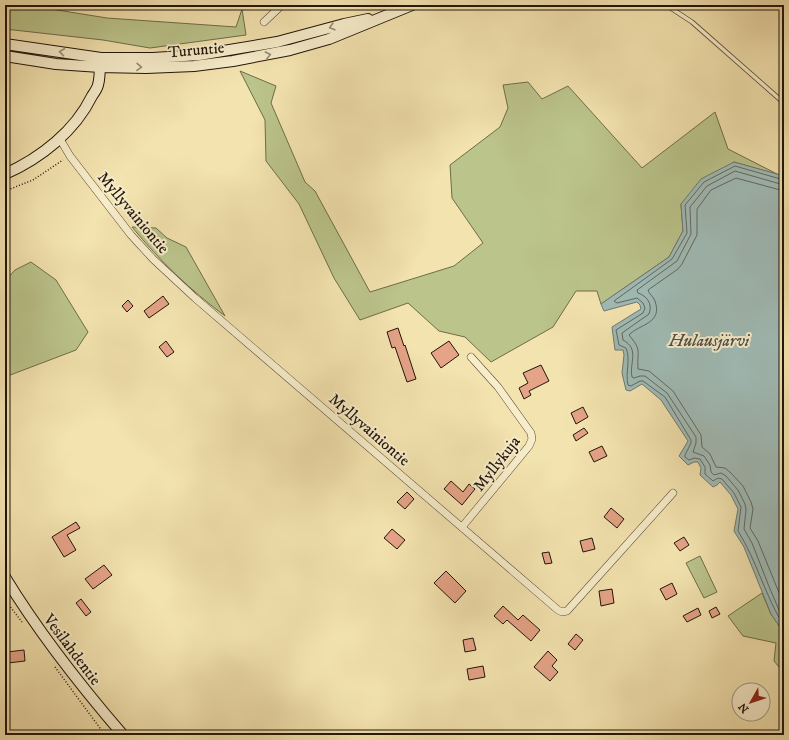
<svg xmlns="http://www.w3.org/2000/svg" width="789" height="740" font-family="'IM FELL DW Pica',serif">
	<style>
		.green { fill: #bbc48b; stroke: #6e6c4a }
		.water { fill: #a0bbb6; stroke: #6d7971 }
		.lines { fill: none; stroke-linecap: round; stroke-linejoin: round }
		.shore { stroke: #606860; stroke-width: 1 }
		.building { fill: #e5a387; stroke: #211509 }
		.service-casing { stroke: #564832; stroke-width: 5 }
		.minor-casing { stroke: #564832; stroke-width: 8 }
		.secondary-casing { stroke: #211509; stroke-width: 12 }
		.path { stroke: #211509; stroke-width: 1.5; stroke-dasharray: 1 2; stroke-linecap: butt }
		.service { stroke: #f7edcb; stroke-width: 3.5 }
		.minor { stroke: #f7edcb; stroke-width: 7 }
		.secondary { stroke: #f7edcb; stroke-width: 10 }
		.oneway { stroke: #978c74 }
		.labels { text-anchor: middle; stroke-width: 4; stroke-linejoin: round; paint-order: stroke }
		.street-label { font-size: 16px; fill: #211509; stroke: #f7edcb }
		.water-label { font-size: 17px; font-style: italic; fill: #4d4f46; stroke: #f7edcb }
	</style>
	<rect width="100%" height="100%" fill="#f3e3af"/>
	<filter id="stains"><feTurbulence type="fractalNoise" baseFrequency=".005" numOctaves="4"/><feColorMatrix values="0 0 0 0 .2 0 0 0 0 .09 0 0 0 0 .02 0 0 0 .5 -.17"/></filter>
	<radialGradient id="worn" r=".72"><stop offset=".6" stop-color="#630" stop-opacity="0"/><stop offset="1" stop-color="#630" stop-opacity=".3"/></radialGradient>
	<path class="green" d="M5,5H26L107,18L236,27L242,9L246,35L150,48L103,40L5,29Z
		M240,71L276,86L271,103L305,182L315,191L370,292L454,266L483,243L452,198L450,165L500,127L508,108L503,85L528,82L542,99L568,86L642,168L715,112L728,149L779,175L734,162L681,204L683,231L669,257L601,304L597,291H576L553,327L491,362L465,337L439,331L408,303L360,320L334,278L299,204L266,161L265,120Z
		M132,227L156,228L167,238L186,247L225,316C190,290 160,261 132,227Z
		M31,262L56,280L88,332L76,350L5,377V281L15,270Z
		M700,556L717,592L704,598L686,563Z
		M762,593L771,614L784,633V673L774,661L776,643L743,636L728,616Z"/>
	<path class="water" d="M734,162L784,176V633L771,614L744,547L734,531L738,509L731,495L720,482L717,485L713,487L700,475L701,468L698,462H694L688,465L679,456L688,441L661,400L642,384L630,391L626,390L622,373L624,355L623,350H615L612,327L641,309L640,305L637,302L604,311L601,304L669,257L683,231L681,204L701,179Z"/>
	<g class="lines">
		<path class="shore" d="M784,180L735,166L704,182L685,205L687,233L672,259L614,301L617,303L637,298L643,303L645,308L643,313L616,330L619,345L626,348C631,359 625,373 628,385L631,386L640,381H643L665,397L691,440V443L685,455V457L689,460L694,458L700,459L705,467V474L713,481L718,478L722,479L734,493L741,507L738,531C757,561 765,596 784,626
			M784,185L735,171L707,186L690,207L691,234L677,261L637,290L638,293C647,296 653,304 649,314L622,333L623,340C640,349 629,363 632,377L634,378L640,376H645L667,393L696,437V443L693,452L704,456L710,465L711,472L714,475L721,473L726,476L738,490L745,504L746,510L744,529L752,543L770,589L779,610L784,617
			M784,191L736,178L711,190L697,209V235L682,264L678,269L648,290C649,294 653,296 655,301C663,324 639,324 629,335C642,351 637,349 638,369L649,371L673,391L701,435L702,447L710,454L716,467L725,468L731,473L743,486L751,502L753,509L750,528L758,541L784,605"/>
	</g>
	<path class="building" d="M163,296L169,304L149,318L144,311Z
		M128,300L133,306L127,312L122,306Z
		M398,328L404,346L405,345L416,379L407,382L395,347L392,348L387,332Z
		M166,341L174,352L167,357L159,347Z
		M449,341L459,355L441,368L431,353Z
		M541,365L549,381L529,391L531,395L524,399L519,388L528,383L523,373Z
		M583,407L588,417L576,424L571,413Z
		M584,428L588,433L576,441L573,435Z
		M602,446L607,456L594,462L589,452Z
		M451,481L463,492L469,484L475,489L462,505L444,489Z
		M407,492L414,499L405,509L397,502Z
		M611,508L624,519L617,528L604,517Z
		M76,522L80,528L67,535L76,550L64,557L52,537Z
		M392,529L405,540L397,549L384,538Z
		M684,537L689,545L680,551L674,543Z
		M592,538L595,549L583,552L580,541Z
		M549,552L552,563L545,564L542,553Z
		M104,565L112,575L93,589L85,579Z
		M446,571L466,591L455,603L434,583Z
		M672,583L677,594L666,600L660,589Z
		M612,589L614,603L601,606L599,591Z
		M81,599L91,612L86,616L76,603Z
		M503,606L518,620L523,615L540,630L531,641L507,620L503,624L494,616Z
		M716,607L720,614L712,618L709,611Z
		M698,608L701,615L687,622L683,616Z
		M576,634L583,640L575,650L568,644Z
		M473,638L476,650L465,652L463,640Z
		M24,650L25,661L8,663L7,652Z
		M548,651L557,660L552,666L558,672L550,681L534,667Z
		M483,666L485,677L469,680L467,669Z"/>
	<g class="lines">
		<defs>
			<path id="service" d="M666,5L692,22L784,103"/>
			<path id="minor" d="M264,22L282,5
				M60,139L70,156L131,235L153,259L195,298L558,610L562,612L567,611L673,493
				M462,527L529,446L532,439L531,433L498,387L471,357"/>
			<path id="secondary" d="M5,44L101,58H153L199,55L277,42L344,24L368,19
				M5,56L56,64L100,67L146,68L194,66L233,61L290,50L329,39L412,5
				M5,174C41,158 75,131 92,96C94,93 97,89 98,85C100,78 100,69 100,61
				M5,577C39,633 80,685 123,735"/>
		</defs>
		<use href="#service" class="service-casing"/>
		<use href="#minor" class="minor-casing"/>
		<use href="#secondary" class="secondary-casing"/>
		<path class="path" d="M5,191L33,180L63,160
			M5,600L22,622
			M55,667L105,735"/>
		<use href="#service" class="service"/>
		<use href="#minor" class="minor"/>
		<use href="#secondary" class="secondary"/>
	</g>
	<defs><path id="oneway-chevron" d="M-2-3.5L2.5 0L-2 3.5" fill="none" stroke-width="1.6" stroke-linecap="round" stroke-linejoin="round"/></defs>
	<g class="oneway">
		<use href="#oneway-chevron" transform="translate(332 27) rotate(164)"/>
		<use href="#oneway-chevron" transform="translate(62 52) rotate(-172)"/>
		<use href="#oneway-chevron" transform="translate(268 55) rotate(-12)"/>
		<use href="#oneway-chevron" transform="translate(139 67) rotate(1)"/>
	</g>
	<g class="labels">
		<g class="street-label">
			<text transform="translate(196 49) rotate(-5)" y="6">Turuntie</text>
			<text transform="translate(134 212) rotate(50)" y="6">Myllyvainiontie</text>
			<text transform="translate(370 429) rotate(41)" y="6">Myllyvainiontie</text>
			<text transform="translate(496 463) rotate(-52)" y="6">Myllykuja</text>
			<text transform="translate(73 649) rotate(53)" y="6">Vesilahdentie</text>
		</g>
		<g class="water-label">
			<text x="709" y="346">Hulausjärvi</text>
		</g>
	</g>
	<rect width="789" height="740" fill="none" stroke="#f3e3af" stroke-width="20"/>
	<rect x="6" y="6" width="777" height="728" fill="none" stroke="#211509" stroke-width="2"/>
	<rect x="10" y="10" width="769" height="720" fill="none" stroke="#211509"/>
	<g transform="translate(751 702) rotate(231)"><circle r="19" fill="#f7edcb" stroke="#a1977d"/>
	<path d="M0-3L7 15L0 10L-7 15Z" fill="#8f2418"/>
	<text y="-6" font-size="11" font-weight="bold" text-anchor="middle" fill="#211509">N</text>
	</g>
	<rect width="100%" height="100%" filter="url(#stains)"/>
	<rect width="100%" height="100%" fill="url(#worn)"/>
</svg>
